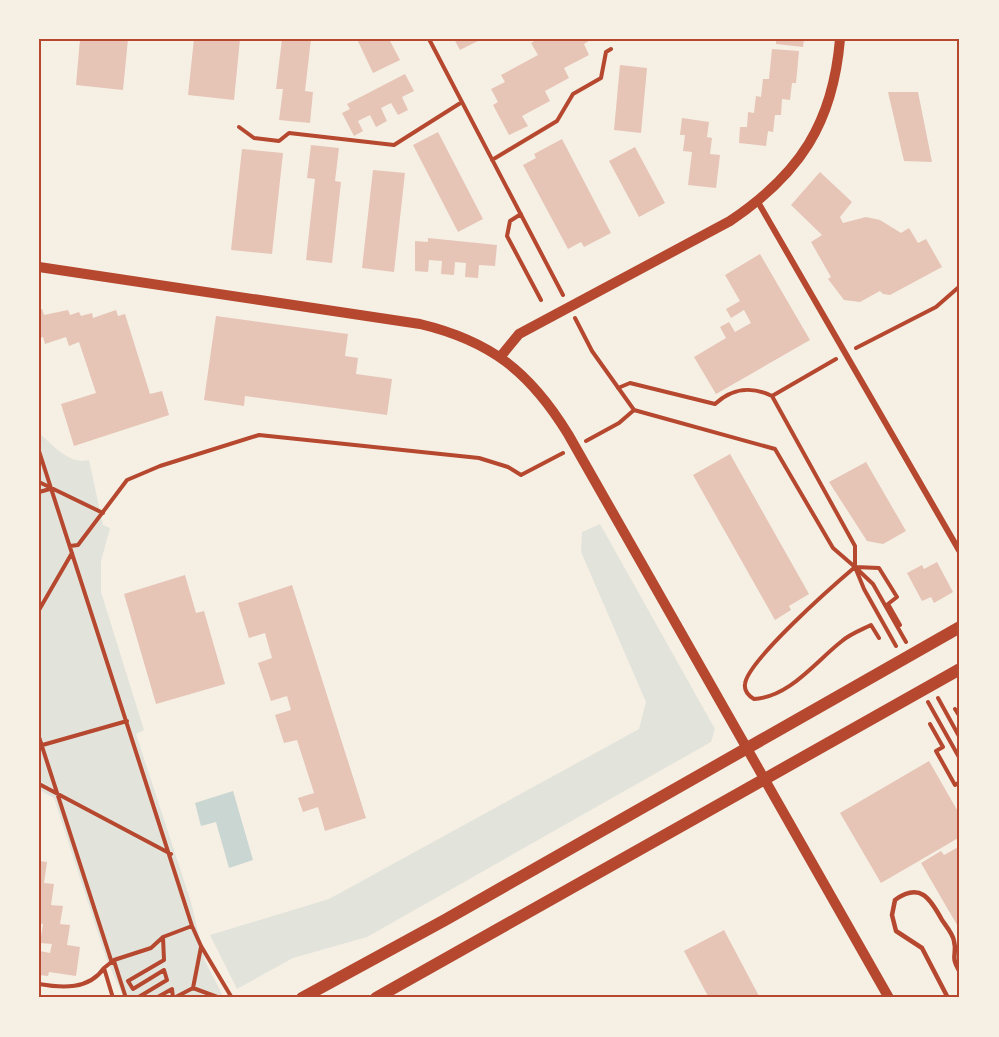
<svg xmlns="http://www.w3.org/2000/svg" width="999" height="1037" font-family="Roboto,sans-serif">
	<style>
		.green { fill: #e2e4dc }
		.water { fill: #c9d6d2 }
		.building { fill: #e6c5b7 }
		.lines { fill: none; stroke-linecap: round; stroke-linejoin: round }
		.path { stroke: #b5482f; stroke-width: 4 }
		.service { stroke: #b5482f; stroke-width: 4.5 }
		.minor { stroke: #b5482f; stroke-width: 6 }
		.tertiary { stroke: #b5482f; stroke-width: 10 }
		.secondary { stroke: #b5482f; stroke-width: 12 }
		.neatline { fill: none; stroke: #b5482f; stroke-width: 2 }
	</style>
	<rect width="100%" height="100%" fill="#f6efe4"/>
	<path class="green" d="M39,433C53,445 69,465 89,460L103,525L110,528L101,561V592L144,730L136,734L191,902L205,961L222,994L218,998H124L106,958L54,798L39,790Z
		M600,524L715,729L711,742L367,937L293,958L237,989L210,935L329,899L639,729L646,702L581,552L582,532Z"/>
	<path class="water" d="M233,791L253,860L229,868L216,822L201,826L195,803Z"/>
	<path class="building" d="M80,39H128L123,90L76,85Z
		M194,39H240L234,100L188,95Z
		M282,39H311L305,91L313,92L310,123L279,120L283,89H276Z
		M357,39H389L400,60L373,73Z
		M454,39H482L460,50Z
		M538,39H592L584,44L589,55L564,68L569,78L545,91L550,101L522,116L528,126L509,135L493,105L498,102L491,89L505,82L501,75L538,55L531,43Z
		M776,39H804L803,47L776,44Z
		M772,49L799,51L796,83H792L790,100L782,99L781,115H775L773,132L768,131L766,146L739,143L740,127H747L748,112L754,113L756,96L761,97L763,79H769Z
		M620,65L647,68L641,133L614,130Z
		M405,74L414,91L402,97L408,110L398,115L391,103L381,108L387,121L376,127L370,115L358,121L363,131L354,136L342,113L350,109L347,104Z
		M888,92H918L932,162L904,161Z
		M682,118L709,122L707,137L712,138L710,154L720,155L716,188L688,185L692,152L683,151L685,135H680Z
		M438,132L483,219L458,232L413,145Z
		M562,139L611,233L584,247L581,242L568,249L523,165L536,158L534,154Z
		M311,145L339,148L335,181L341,182L332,263L306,260L315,179L307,178Z
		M635,147L665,203L639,217L609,161Z
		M242,149L283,153L272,254L231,250Z
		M373,170L405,173L394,272L362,268Z
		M820,172L852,202L840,217L843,223L866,217L880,220L901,233L909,228L918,243L926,239L942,267L890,295L883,294L880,291L860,302L844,300L828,279L831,277L811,242L822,235L791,205Z
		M428,238L497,245L495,266L479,265L478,278L465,277L466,263L455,262L454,275L441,274L442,261L429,260L428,272L415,271V241L428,242Z
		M760,254L810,340L716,394L694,357L726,338L720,327L729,322L735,332L751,323L744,310L731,318L726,309L740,301L725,275Z
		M42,309L44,315L68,310L70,315L79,312L81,316L92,313L93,318L116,310L118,316L125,314L150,394L162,391L169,415L74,446L61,404L96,393L79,342L69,346L66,337L45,344L43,337L39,338V310Z
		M216,316L348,334L345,356L358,358L356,374L392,379L387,415L245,396L244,406L204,400Z
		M730,454L809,594L789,606L791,610L775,620L693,475Z
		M866,462L906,531L883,544L867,541L829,482Z
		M937,562L953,592L934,603L931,597L922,601L907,573L922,565L924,569Z
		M185,575L196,613L204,611L225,684L156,704L124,594Z
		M292,585L366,818L325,831L318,807L303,812L298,798L314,793L297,740L284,743L275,715L291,710L287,696L271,701L258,663L272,658L265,633L249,638L238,603Z
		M929,761L960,815V837L881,883L840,813Z
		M960,846V930L921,863L941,851L944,855Z
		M39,861L47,862L44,883L54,884L51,905L63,906L60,924L70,925L67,945L80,947L76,976L49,972L48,976L39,975L40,951L50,953L52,944L40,943L43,924L39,923Z
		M724,930L760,998H709L684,951Z"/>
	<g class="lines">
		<path class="path" d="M429,39L563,295
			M239,127L254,138L279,141L289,133L394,145L462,102
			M492,160L557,121L573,94L601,78L606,52L611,49
			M521,214L510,221L507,236L541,300
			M575,318L592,351L634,410
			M856,348L936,307L960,286
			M618,388L630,383L715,404C732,388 752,386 772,396L855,546V567L873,584L906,642
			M772,396L836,359
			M586,441L619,423L634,410L775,449L833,548L855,567L864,589L896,646
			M39,451L192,926L201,946L232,998
			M39,482L103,513
			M39,492L50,489
			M70,546L78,545L127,480L160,466L259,435L479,458L508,467L521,475L563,453
			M39,610L72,553
			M879,638L871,625C861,630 850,634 842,641C816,661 790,697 754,699C749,696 744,691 745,684C747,661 835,584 855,567L879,568L897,597L888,604L900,625
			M938,698L960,738
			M928,702L960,759
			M955,709L960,717
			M930,724L943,747L936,751L955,785L960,782
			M39,737L112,963
			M39,746L127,721
			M39,784L171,854
			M201,947L193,988L220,998
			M114,961L126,998
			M39,984C62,988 89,990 104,968
			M113,998L104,968L114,960L151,948L163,937L192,926
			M137,998L167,980L164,970L133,989L128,981L164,960L163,937
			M156,998L172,989L173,998
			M174,998L193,988"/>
		<path class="service" d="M948,998L922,948L896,931L892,915L895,900C920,882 930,898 942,920C946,926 953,934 954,941C958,956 949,954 960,972"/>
		<path class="minor" d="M758,202L960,552"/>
		<path class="tertiary" d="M39,267L420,324C491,341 530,372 568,434L889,998
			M501,356L519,334L730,221C800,174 833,123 840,39"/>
		<path class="secondary" d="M302,998L445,920L960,627
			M376,998L960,669"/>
	</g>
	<rect width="999" height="1037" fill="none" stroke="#f6efe4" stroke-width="81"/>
	<rect x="40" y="40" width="918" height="956" class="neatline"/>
</svg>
